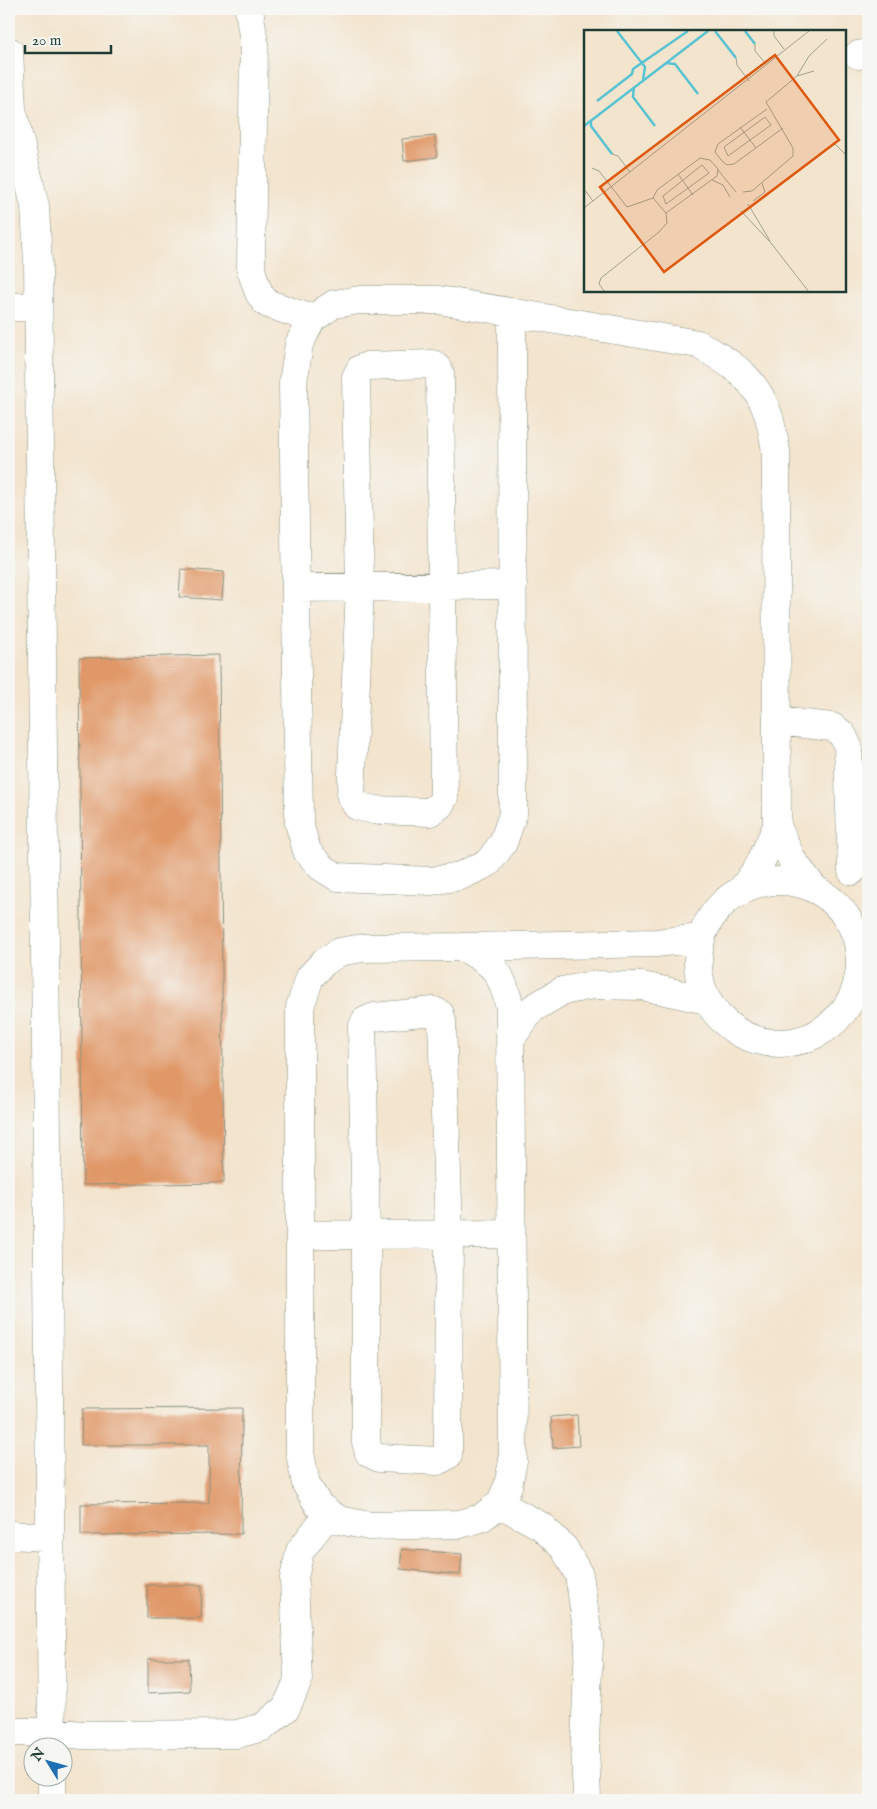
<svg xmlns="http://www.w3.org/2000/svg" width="877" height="1809" font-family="'IM FELL English',serif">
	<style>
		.building { fill: #e09868 }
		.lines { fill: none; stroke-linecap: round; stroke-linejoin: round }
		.minor-casing { stroke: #899080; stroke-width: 29 }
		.minor { stroke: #fff; stroke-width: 28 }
		.inset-river { fill: none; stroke: #58c3d2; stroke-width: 2.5 }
		.inset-road { fill: none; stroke: #9ea190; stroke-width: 1 }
		.view { fill: #de580e; fill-opacity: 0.15; stroke: #de580e; stroke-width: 2.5 }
		.inset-edge { fill: none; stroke: #1f3d34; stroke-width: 2.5 }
	</style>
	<rect width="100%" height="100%" fill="#f6f6f2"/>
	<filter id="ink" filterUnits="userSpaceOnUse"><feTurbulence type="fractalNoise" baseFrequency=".02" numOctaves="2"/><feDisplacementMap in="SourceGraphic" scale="10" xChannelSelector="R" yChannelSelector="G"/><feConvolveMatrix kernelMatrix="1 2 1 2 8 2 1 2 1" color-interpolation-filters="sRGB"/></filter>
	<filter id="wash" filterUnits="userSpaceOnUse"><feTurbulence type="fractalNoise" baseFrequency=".0096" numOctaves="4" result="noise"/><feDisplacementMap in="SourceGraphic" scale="20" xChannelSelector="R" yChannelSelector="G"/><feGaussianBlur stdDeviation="1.12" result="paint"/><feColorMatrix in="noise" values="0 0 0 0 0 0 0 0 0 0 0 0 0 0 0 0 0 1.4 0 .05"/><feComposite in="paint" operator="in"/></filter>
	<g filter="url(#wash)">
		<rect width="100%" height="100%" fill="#f3e4cd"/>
		<g id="blocks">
			<path class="building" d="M435,136L437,157L404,161L402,139Z
				M181,569L224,572L222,600L179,597Z
				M219,655L224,1183L83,1185L79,658Z
				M242,1408L241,1534L81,1535V1504L209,1503V1445H81L82,1409Z
				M577,1415L579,1446L553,1448L551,1417Z
				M402,1549L462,1554L460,1575L400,1569Z
				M147,1585H202L201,1618H147Z
				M148,1659H189L190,1691L148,1693Z"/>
		</g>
	</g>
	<g filter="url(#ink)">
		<use href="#blocks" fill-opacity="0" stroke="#899080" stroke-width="1"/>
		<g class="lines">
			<defs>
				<path id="minor" d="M249,9L254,43L251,270L259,293L266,303L312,319
					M9,51L12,109L35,206L38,263L47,1142L52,1746
					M858,55L868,53
					M9,307H38
					M512,313L513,814L503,843L488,863L460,876L432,881L337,877L321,867L307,851L299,823L293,383L299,344L312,319L334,304L360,300H439L698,344C731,363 757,378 769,417C772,428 774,440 776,451L777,826L792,860L813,887
					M433,364L438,368L440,373L444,797L440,805L430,812L374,810L357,806L351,797L360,587L356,377L360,369L367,366Z
					M296,588L513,585
					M777,721L832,727L842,734L848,746L852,871
					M698 962a81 81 0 1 1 162 0a81 81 0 1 1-162 0Z
					M740,892L759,866L777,826
					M462,947C496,965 501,971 510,1008L513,1461L508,1486L500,1504L481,1518L460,1524L369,1526L339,1520L319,1506L306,1484L300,1453V1007L310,977L324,962L339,952L363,948Z
					M462,947L656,943L701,938
					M434,1011L440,1014L442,1021L449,1234L448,1455L438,1461L379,1458L369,1453L366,1442V1235L362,1029L365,1021L374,1017Z
					M511,1038L532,1009L562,991L593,985L642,986L707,1000
					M300,1235L511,1234
					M500,1504L541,1526L564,1548L579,1575L589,1642L585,1743L587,1800
					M9,1535L50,1537
					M9,1732H51L83,1735L237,1734L263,1727L286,1708L298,1681L294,1578L300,1551L329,1513
					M52,1776V1800"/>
			</defs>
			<use href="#minor" class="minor-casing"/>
			<use href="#minor" class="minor"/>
		</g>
	</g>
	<g transform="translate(584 30)">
		<rect width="262" height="262" fill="#f3e4cd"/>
		<path class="inset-river" d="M33,1L61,37L59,50M131,1L152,28M161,1L171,14M82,33L91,34L114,64M50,57L49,67L71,96M13,71L48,44L49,39L104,1M7,90V96L28,124M0,96L124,1"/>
		<path class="inset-road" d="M190,1V6L200,19M171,14V21L182,34M152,28L153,35L165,51M213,46L225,26L243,9M183,79L134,114L131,122L138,131L143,135L150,134L199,98M181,87L187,95L144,126L140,117ZM156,97L172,118M249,112L262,125M28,124L34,126L46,142M118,135L125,143L82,174L79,166ZM8,138L15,141L43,177L69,168M134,140L152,162M94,144L109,165M128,150L139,155L146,167M0,159L9,171M159,162L168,161L209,126V118L182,72L213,46L230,41M69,168L73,160L116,128L126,130L134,139L133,146L82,183M69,168L82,183M169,171L181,162L178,153M164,174L186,211M0,178L225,1M157,181L187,213L225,262M21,262L15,254L17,248L75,202L83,193L82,183"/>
		<path class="view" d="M191,25L255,110L80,242L16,157Z"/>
		<rect width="262" height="262" class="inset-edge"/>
	</g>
	<rect width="877" height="1809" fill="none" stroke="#f6f6f2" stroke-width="30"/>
	<g transform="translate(48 1762) rotate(307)"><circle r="24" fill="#f6f6f2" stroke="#a0aca6"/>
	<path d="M0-4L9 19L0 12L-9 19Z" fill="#1f6fb2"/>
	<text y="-8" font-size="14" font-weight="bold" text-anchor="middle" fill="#1f3d34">N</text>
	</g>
	<path d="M25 45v8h86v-8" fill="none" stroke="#1f3d34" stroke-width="2.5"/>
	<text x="32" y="45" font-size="15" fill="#1f3d34" stroke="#f6f6f2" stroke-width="4" paint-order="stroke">20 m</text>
</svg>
